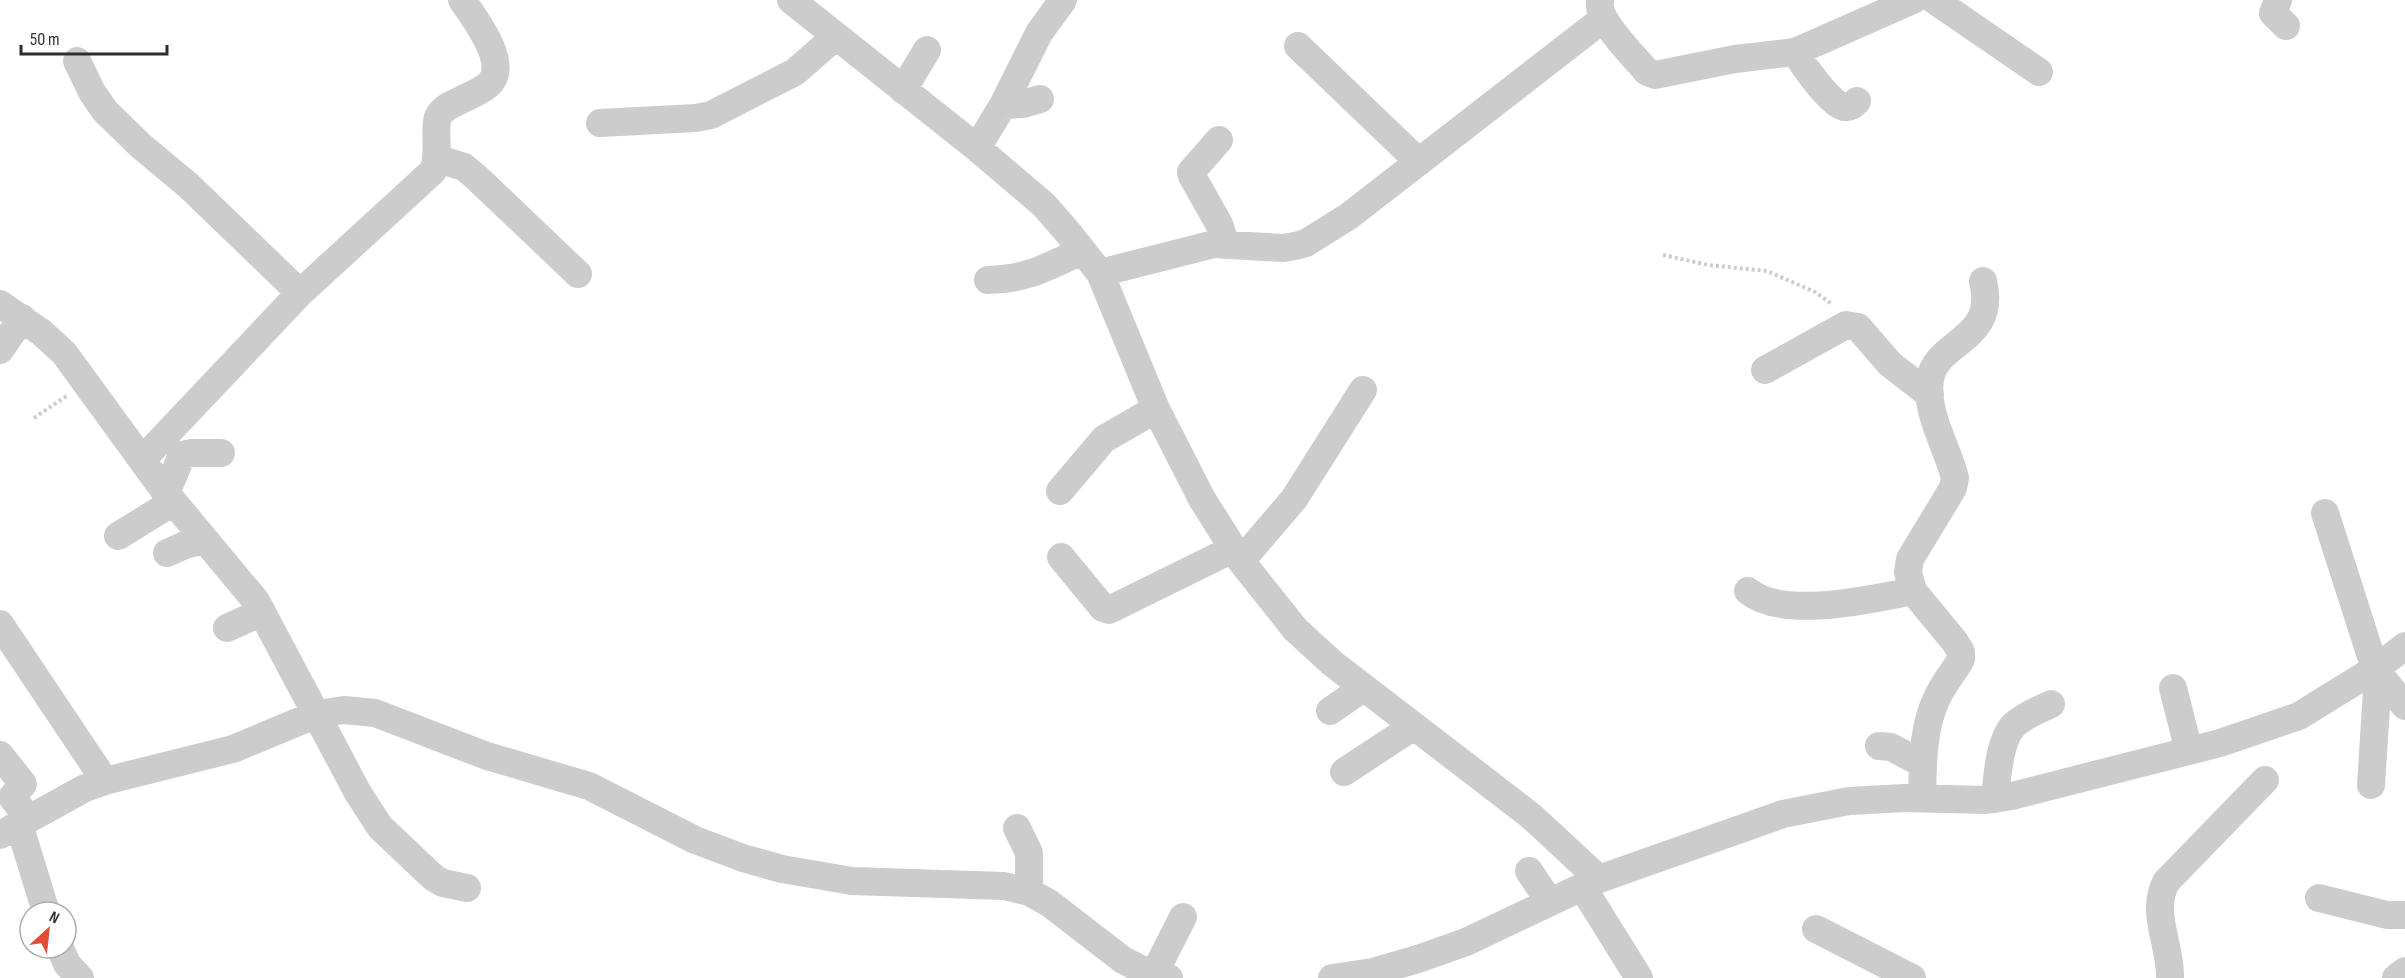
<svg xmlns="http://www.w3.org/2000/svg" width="2405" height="978" font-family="'Sofia Sans Condensed',sans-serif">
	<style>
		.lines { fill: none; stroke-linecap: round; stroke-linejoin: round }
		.path { stroke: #ccc; stroke-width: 4; stroke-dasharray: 3 3; stroke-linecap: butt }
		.minor { stroke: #ccc; stroke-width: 28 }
	</style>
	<rect width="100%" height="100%" fill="#fff"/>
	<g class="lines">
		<path class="path" d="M1663,255L1708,265L1767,271L1815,292L1833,305
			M34,418L68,395"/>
		<path class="minor" d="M791,0L977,148L1044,205L1070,235L1100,273L1156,409L1202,499L1241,561L1295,629L1332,663L1531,816L1599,879
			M1934,0L2039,72
			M2278,0L2273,13L2286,26
			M1600,1C1596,20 1635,57 1647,72L1655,75L1735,59L1795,52L1913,0
			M1298,46L1419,162
			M1795,52C1803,65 1830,104 1844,107C1850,108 1853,105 1857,101
			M77,61L92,92L105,111L141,146L189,186L300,293
			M903,90L927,50
			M1003,105L1023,104L1040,99
			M600,123L696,118L711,115L795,72L836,36
			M1219,140L1191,172L1192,176L1219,224L1225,243
			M977,148L1003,105L1039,33L1063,0
			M438,159L464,167L476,177L578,274
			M1100,273L1214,244L1283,248L1295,246L1306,243L1349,216L1603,19
			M988,280C1029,279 1046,267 1082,251
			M0,304L41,332L64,353L166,493L256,601L358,793L380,827L434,878L443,883L467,888
			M0,350L22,318
			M1765,370L1846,325L1858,327L1890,364L1930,395
			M142,460L300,293L433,171C441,152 433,130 438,117C442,108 451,105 459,101C468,96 480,92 488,85C511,65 475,19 462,0
			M1060,491L1104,439L1156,409
			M166,493L182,455L192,453H221
			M2325,513L2375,669L2405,706
			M118,536L173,502
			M167,553L185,545L205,540
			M1061,557L1103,608L1109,610L1233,549
			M1241,561L1294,499L1363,390
			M1748,591C1783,620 1871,599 1913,591
			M0,624L105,781
			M227,628L262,612
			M2173,688L2189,751
			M1330,711L1363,688
			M1879,746L1891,747L1923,764
			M0,755L23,784L12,797L28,818
			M1344,772L1414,726
			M2371,785L2378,675
			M1922,798C1923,765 1922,729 1937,698C1943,684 1954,672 1961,659V652L1955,642L1913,591L1908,572L1910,559L1953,488L1955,478C1947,446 1925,413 1930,380C1935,340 1998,342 1983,281
			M1995,799C1997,779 1999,740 2014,725C2023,716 2039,710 2051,704
			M19,824L46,912
			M1017,828L1029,853V892
			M0,835L85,788L105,781L233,749L317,714L344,710L375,713L487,756L589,786L695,840L743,858L782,869L852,881L1004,886L1029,892L1049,903L1123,960L1147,972L1169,978
			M1529,871L1549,901
			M1583,888L1639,978
			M2319,898L2387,915H2405
			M1816,929L1912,978
			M60,948L67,964L80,978
			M1154,974L1183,917
			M1332,978L1373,972L1418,959L1466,942L1599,879L1783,814L1849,801L1905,798L1986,800L2012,796L2220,743L2299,716L2375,669L2405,646
			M2170,978C2171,945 2150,913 2166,882L2265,780
			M2396,978L2405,971"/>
	</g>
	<g transform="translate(48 930) rotate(27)"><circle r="28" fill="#ffffff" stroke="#acacac" stroke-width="1.5"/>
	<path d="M0-4.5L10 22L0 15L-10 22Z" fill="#e14e37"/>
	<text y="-9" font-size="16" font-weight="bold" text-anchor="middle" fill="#2f2f2f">N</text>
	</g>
	<path d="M21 45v9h146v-9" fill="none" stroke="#2f2f2f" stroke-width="3"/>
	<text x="30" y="45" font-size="18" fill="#2f2f2f" stroke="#ffffff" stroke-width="4.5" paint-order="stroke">50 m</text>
</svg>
